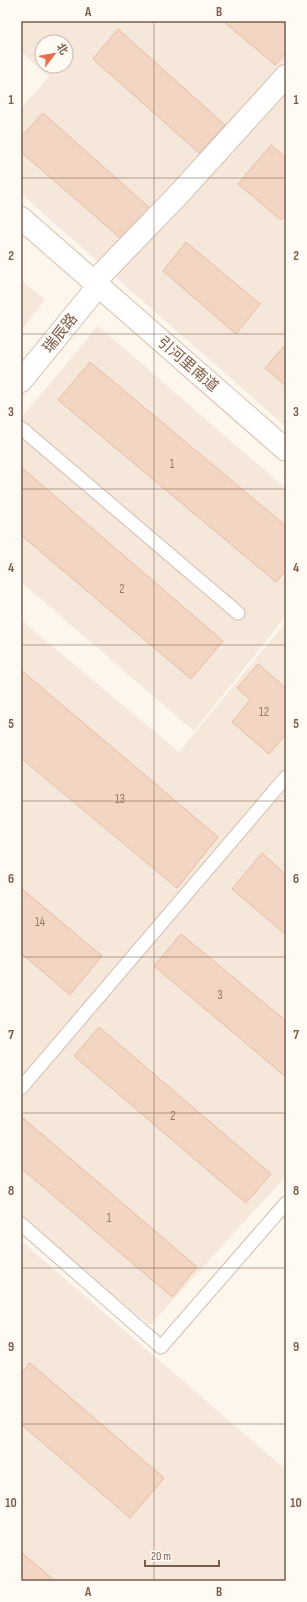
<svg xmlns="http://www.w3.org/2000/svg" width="307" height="1602" font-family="'Sofia Sans Condensed','Noto Sans SC',sans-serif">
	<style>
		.residential { fill: #f5e8da; fill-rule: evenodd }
		.building { fill: #f3d5c3; stroke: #e6bba3 }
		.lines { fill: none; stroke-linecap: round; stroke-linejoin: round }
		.lane-casing { stroke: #d1beb0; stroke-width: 15 }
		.street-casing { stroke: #d1beb0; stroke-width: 24 }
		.secondary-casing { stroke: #d6c0b0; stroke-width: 24 }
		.lane { stroke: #fff; stroke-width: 13 }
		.street { stroke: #fff; stroke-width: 22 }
		.secondary { stroke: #fff; stroke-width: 22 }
		.grid { fill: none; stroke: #7a5c4d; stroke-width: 1; stroke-opacity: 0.55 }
		.labels { text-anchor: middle; stroke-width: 3; stroke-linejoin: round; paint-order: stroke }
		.number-label { font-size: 13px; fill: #987a6a }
		.street-label { font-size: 15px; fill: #7a5c4d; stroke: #fffaf3 }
		.neatline { fill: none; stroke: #7a5c4d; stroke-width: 1.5 }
		.grid-label { font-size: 13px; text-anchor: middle; font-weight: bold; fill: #7a5c4d }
	</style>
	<rect width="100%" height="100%" fill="#fdf6ec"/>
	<path class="residential" d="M21,21H286V427L21,194V108L49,77L21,52ZM42,42H66V66H42Z
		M21,280L45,300L21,331Z
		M98,326L286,489V616L194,731L21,582V418Z
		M21,620L179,752L286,622V1176L150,1325L21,1220Z
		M21,1241L286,1470V1581H21Z"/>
	<path class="building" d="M223,21H281L286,25V53L275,65Z
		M118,29L225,125L199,153L93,59Z
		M43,113L152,210L125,242L21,152V137Z
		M271,145L286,158V214L281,220L238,184Z
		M186,242L260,304L236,334L163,271Z
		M286,344V386L265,368Z
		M90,362L286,526V570L276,582L58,400Z
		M21,467L223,641L191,679L21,535Z
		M258,664L286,688V734L269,754L232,722L250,700L237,688Z
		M21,670L218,837L177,888L21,758Z
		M262,853L286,875V935L232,889Z
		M21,888L102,956L70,995L21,953Z
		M181,934L286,1021V1077L154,966Z
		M99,1027L271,1174L246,1203L74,1056Z
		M23,1118L197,1267L172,1297L21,1168V1121Z
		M30,1363L164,1478L130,1518L21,1424V1374Z
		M21,1552L55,1581H21Z"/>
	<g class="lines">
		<defs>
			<path id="lane" d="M21,428L238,613
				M21,1088L286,777
				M21,1224L161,1347L286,1203"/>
			<path id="street" d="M95,281L178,195L286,76"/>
			<path id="secondary" d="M21,218L286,450
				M21,381L99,285"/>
		</defs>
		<use href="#lane" class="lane-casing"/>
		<use href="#street" class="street-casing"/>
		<use href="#secondary" class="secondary-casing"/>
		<use href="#lane" class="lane"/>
		<use href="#street" class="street"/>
		<use href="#secondary" class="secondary"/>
	</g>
	<path class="grid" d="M154,21V1581M21,178H286M21,334H286M21,489H286M21,645H286M21,801H286M21,957H286M21,1113H286M21,1268H286M21,1424H286"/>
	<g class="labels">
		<g class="number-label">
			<text x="172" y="468">1</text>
			<text x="122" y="593">2</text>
			<text x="264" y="716">12</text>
			<text x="120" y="803">13</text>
			<text x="40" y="926">14</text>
			<text x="220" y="999">3</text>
			<text x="173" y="1120">2</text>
			<text x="109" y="1222">1</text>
		</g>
		<g class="street-label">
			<text transform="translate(60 333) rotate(-51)" y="5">瑞辰路</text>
			<text transform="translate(188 364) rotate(41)" y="5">引河里南道</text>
		</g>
	</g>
	<rect width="307" height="1602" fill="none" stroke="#fffaf3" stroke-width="44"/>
	<g transform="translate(54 54) rotate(58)"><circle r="19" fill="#fffaf3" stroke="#cabbb1"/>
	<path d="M0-3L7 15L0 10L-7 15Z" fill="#e76f51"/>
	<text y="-6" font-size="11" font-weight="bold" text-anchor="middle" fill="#7a5c4d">北</text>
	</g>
	<path d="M145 1560v6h74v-6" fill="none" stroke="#7a5c4d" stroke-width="2"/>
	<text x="151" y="1560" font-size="12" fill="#7a5c4d" stroke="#fffaf3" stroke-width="3" paint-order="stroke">20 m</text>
	<rect x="22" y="22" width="263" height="1558" class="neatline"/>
	<g class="grid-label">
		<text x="88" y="16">A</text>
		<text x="219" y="16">B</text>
		<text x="11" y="104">1</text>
		<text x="296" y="104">1</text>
		<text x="11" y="260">2</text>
		<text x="296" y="260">2</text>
		<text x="11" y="416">3</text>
		<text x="296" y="416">3</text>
		<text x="11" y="572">4</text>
		<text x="296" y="572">4</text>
		<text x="11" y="728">5</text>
		<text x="296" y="728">5</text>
		<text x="11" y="883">6</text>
		<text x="296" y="883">6</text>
		<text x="11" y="1039">7</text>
		<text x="296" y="1039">7</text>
		<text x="11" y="1195">8</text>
		<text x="296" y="1195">8</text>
		<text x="11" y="1351">9</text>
		<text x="296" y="1351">9</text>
		<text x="11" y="1507">10</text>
		<text x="296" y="1507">10</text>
		<text x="88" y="1596">A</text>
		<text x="219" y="1596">B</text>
	</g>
</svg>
